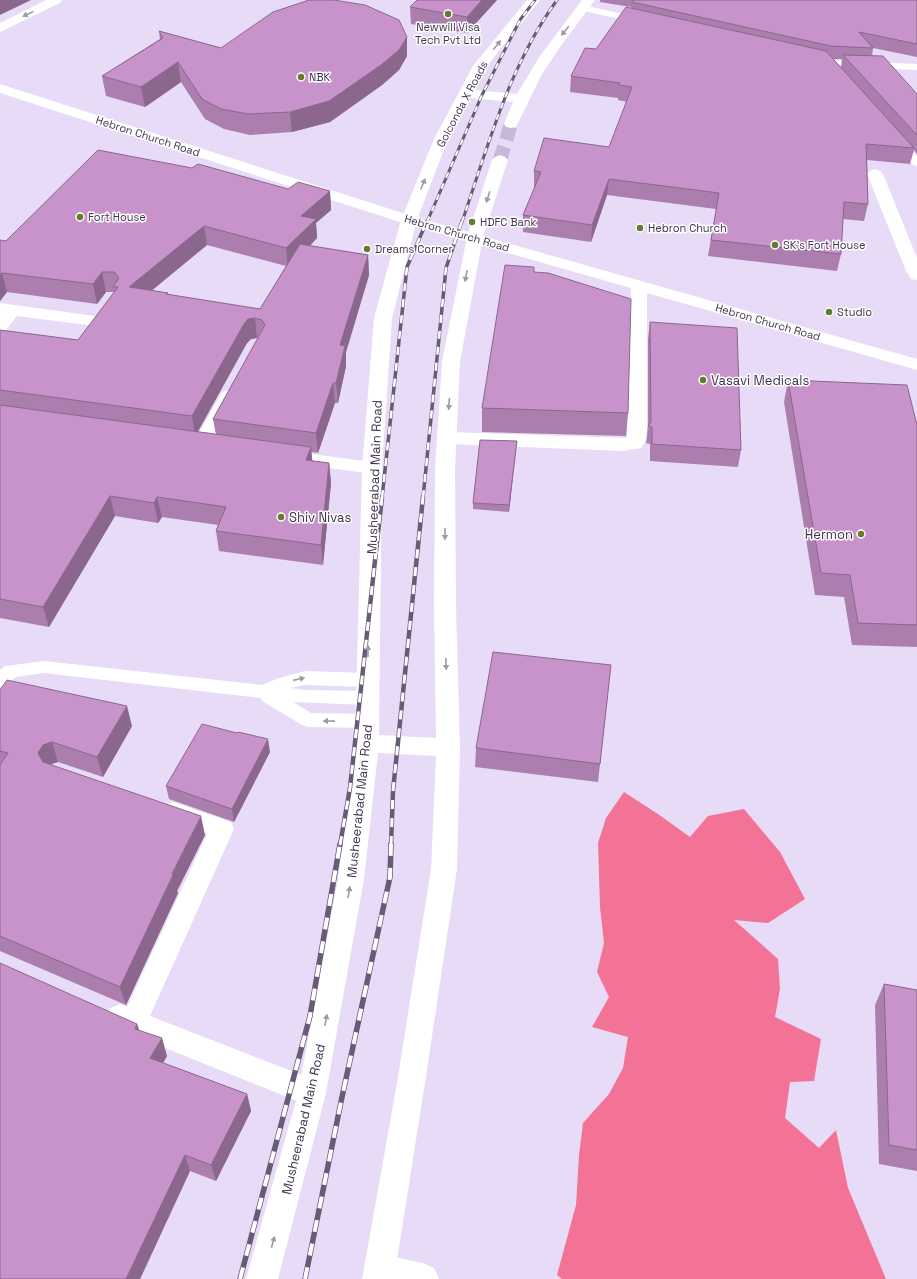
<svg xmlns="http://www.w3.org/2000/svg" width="917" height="1279" font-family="'Space Grotesk',sans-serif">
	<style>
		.forest { fill: #f37396 }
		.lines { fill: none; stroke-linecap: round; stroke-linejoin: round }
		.primary-tunnel { stroke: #c5b9d5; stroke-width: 14; stroke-dasharray: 14 7; stroke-linecap: butt }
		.lane { fill: #fff; fill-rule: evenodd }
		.street { fill: #fff; fill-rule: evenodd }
		.primary { fill: #fff; fill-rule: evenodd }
		.rail-far3-casing { stroke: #675b77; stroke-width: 3 }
		.rail-far2-casing { stroke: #675b77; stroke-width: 3.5 }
		.rail-far1-casing { stroke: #675b77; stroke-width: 4.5 }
		.rail-casing { stroke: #675b77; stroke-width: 5.5 }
		.rail-far3 { stroke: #fff; stroke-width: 2; stroke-dasharray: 6; stroke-linecap: butt }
		.rail-far2 { stroke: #fff; stroke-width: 2.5; stroke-dasharray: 8; stroke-linecap: butt }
		.rail-far1 { stroke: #fff; stroke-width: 3; stroke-dasharray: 9; stroke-linecap: butt }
		.rail { stroke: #fff; stroke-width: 4; stroke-dasharray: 12; stroke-linecap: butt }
		.wall { fill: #ab7eae; fill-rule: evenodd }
		.shaded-wall { fill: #8b678d }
		.building { fill: #c793ca; stroke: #8b678d }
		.oneway { fill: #9f99a6 }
		.poi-dot { fill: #637c2e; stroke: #fff; stroke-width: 1.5 }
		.labels { text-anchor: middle; stroke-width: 3; stroke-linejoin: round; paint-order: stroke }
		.far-poi-label { font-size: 11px; fill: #3f334e; stroke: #fff; text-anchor: start }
		.far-street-label { font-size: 11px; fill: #3f334e; stroke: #fff }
		.poi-label { font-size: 13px; fill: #3f334e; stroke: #fff; text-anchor: start }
		.street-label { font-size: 13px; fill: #3f334e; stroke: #fff }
	</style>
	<rect width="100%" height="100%" fill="#e7dbf7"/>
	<path class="forest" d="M624,792L658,814L690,837L708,816L744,809L780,852L805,899L768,923L734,920L778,959L780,989L775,1017L821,1039L814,1081L790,1082L785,1118L819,1148L836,1130L848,1188L886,1279H562L557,1275L576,1205L579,1155L583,1123L609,1094L623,1068L628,1037L592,1027L609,997L597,972L604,943L600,907L598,843L606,818Z"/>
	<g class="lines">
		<path class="primary-tunnel" d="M500,160L511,124"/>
		<path class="lane" d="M583,5L646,19L647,21L642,24L579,10L578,8Z
			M816,58L828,60L917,64V70L828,66L812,63L811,61Z
			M897,138L901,139L917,156V166L913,165L891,141L893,139Z
			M44,661L262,685L279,678L305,671L368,673L374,675L377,680L374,685L368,687L305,685L290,688L306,690L367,691L373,693L376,698L373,703L367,705L293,702L311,713L368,714L374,716L377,721L374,726L368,728L308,727L302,725L262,701L261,698L44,673L16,677L6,685L0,687V670L5,666Z"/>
		<path class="street" d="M46,0H62L60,3L0,32V23Z
			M0,84L415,217L917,359V370L647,293V439L641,448L623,451L447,444L440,442L437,438L440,434L447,432L627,438L631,288L403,223L0,93Z
			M875,169L880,171L883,174L917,258V280L911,279L906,271L867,174L870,171Z
			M0,303L95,316L101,317L104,321L101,325L95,326L17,316L6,330L0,331Z
			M229,390L236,392L238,396L212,444L209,448L202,450L195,448L192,444L220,396L222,392Z
			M282,450L372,462L379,464L382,468L379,472L372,474L275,460L272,456L275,452Z
			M173,802L231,822L234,829L150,1016L322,1083L326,1093L322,1103L312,1107L110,1026L106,1017L110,1008L120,1004L127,1007L207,834L164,819L161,812L164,805Z
			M380,1254L423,1263L434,1268L439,1279H368L364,1270L369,1259Z"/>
		<path class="primary" d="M527,0H540L486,67L474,90L517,94L540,56L582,0H595L560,47L542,74L516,127L511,128L506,127L504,124L513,102L470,98L448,139L417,220L392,318L382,468L379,735L436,738L434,606L435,469L442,362L467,237L492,160L495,157L500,155L505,157L508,160L483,237L460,362L455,469L456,606L460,748L457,869L425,1083L394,1279H362L397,1083L431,869L436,756L378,753L364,879L326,1093L278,1279H246L298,1093L338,879L355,743L362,468L374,318L401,220L434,139L473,66Z"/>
		<defs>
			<path id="rail-far3" d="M427,222L482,95L520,20L535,0
				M462,222C488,146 509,66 557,0"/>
			<path id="rail-far2" d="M382,498L407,267L427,221
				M423,498L446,268L462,221"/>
			<path id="rail-far1" d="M340,845L350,788L382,497
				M391,845L393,791L423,497"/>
			<path id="rail" d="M240,1279L310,1016L340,844
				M305,1279L342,1097L390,877L391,844"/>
		</defs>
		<use href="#rail-far3" class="rail-far3-casing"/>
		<use href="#rail-far2" class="rail-far2-casing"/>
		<use href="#rail-far1" class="rail-far1-casing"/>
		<use href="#rail" class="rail-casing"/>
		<use href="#rail-far3" class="rail-far3"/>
		<use href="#rail-far2" class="rail-far2"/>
		<use href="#rail-far1" class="rail-far1"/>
		<use href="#rail" class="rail"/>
	</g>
	<path class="wall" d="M417,0H497L467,33L411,24L410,7Z
		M600,0H917V57L873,48L872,56L917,94V154L914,150L910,164L867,160L868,204L864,221L843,219L841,254L837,271L708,256L716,209L607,195L591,242L523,232V215L535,187H534V171L609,147L627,102L618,100V98L570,92L571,76L596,49L631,8V7L600,2ZM833,59H842L841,67Z
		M159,31L221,48L407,56L399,70L382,85L330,122L292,132L250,135L224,129L205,119L181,82L145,107L106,96L102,76L160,39Z
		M288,189L330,191L331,210L316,223L317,238L310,246L368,255L369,275L346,352V366L338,403H335L318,453L311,452L312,461L329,463L331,483L323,565L219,551L216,531L218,525L162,517L158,523L115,516L49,627L0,618V330L78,340L114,293V292H106L97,304L7,292L0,301V240L6,241ZM207,245L286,266L260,309L168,295L152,290ZM257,338H258L213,419L216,435L198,432L247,343L251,339Z
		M534,272L628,413L626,436L482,432V408Z
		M650,322L741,450L738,467L650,461V444L646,443L648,426V339Z
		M788,380L917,425V647L852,645L844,597L815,595L784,402Z
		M517,441L509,512L473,509V503Z
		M611,665L598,782L475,767L476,748Z
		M0,690L132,726L103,777L58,762L50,764L205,835L177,891L178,893L126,1005L0,951Z
		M270,752L234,822L169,799L166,786Z
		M884,984L917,990V1171L879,1164L875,1005Z
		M137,1024L139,1030L167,1056L163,1063L247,1094L251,1111L216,1181L190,1171L140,1279H0Z"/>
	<path class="shaded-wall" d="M0,0H31L0,15Z
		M482,0H497L467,33V17Z
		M407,37V56L399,70L382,85L330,122L292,132L290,112Z
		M178,62L181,82L145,107L141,87Z
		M609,179L607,195L591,242L592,225Z
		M330,191L331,210L316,223L317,238L288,267L286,248L301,216Z
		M204,226L207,245L133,306L129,287Z
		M368,255L369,275L346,352V366L338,403L336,383L340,345Z
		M102,272L106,292L97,304L93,284Z
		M2,273L7,292L0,301V275Z
		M255,318L257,338L251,339L247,343L195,436L192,416L244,324L248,319Z
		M333,383L335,403L318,453L316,433Z
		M517,441L516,448L509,512V505Z
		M311,447L313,467L306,460Z
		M329,463L331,483L323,565L321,545Z
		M110,496L115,516L49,627L43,607Z
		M157,497L162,517L158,523L154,503Z
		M127,706L132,726L103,777L97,757Z
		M268,739L270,752L234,822L232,809Z
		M52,742L58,762L49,765L45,772L38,753L43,745Z
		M201,816L205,835L177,891L178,893L126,1005L120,987L172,874Z
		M137,1024L143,1042L135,1029Z
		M162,1038L167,1056L156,1075L150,1058Z
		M247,1094L251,1111L216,1181L211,1165Z
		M185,1155L190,1171L140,1279H126Z"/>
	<path class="building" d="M309,0H334L365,5L399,20L407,37L399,50L381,65L329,101L290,112L248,114L221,109L202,99L178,62L141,87L102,76L163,38L159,31L221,48L273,12Z
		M417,0H482L467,17L410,7Z
		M633,0H917V44L859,32L873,48L831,46L632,2Z
		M626,7L826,51L914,148L866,144L868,204L844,202L841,254L711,240L719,193L609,179L592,225L523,215L541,172L534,171L544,138L609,147L632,87L619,85L620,83L571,76L585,48L596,49Z
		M843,55L883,56L917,94V135Z
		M98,150L192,168L198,164L288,189L298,182L330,191L301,216L316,219L286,248L204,226L129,287L168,293L166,294L260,309L300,244L368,255L340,345L345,346L336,383H333L316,433L213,419L265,325L262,320L255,318L248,319L244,324L192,416L0,390V330L78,340L118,287H113L119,278L114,272H102L93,284L2,273L0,275V240L6,241Z
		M505,265L534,267V272L548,273L631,299L628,413L482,408Z
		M650,322L737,328L741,450L652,444V427L648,426L651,422Z
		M788,380L907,385L917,425V625L858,623L850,575L821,573Z
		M0,405L311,447L306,460L329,463L321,545L216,531L226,507L157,497L154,503L110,496L43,607L0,599Z
		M480,440L517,441L509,505L473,503Z
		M493,652L611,665L600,764L476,748Z
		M7,680L127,706L97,757L52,742L43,745L38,753L43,762L201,816L172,874L173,875L120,987L0,936V765L8,753L0,751V690Z
		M202,724L237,733L238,732L268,739L232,809L166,786Z
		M0,963L137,1024L135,1029L162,1038L150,1058L247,1094L211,1165L185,1155L126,1279H0Z
		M884,984L917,990V1150L889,1145Z"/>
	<defs><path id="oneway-solid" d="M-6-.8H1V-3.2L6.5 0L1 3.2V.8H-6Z"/></defs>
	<g class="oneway">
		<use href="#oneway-solid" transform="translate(28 14) rotate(154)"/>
		<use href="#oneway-solid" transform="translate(565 31) rotate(128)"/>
		<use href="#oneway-solid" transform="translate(497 45) rotate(-51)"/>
		<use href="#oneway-solid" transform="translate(423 184) rotate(-68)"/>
		<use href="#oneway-solid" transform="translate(488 197) rotate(108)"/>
		<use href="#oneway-solid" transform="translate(466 276) rotate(100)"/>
		<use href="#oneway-solid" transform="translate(449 404) rotate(93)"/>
		<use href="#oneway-solid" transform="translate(445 534) rotate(90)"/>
		<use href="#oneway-solid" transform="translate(368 651) rotate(-89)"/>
		<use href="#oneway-solid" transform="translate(446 664) rotate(89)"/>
		<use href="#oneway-solid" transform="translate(299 679) rotate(-13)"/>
		<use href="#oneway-solid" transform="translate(329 721) rotate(-179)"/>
		<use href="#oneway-solid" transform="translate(349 892) rotate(-80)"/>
		<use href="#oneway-solid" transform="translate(326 1020) rotate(-80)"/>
		<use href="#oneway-solid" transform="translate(273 1242) rotate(-75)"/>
	</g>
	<g class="poi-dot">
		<circle cx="448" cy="14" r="4"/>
		<circle cx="301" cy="77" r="4"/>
		<circle cx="80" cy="217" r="4"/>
		<circle cx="472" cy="222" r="4"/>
		<circle cx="640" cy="228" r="4"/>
		<circle cx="775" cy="245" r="4"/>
		<circle cx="367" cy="249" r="4"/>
		<circle cx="829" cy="312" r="4"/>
		<circle cx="703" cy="380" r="4"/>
		<circle cx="281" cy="517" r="4"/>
		<circle cx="861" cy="534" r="4"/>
	</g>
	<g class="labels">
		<g class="far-poi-label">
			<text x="448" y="31" text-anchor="middle">Newwill Visa<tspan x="448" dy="13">Tech Pvt Ltd</tspan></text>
			<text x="309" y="81">NBK</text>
			<text x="88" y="221">Fort House</text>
			<text x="480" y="226">HDFC Bank</text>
			<text x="648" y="232">Hebron Church</text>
			<text x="783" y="249">SK's Fort House</text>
			<text x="375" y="253">Dreams Corner</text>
			<text x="837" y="316">Studio</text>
		</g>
		<g class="far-street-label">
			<text transform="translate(462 104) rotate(-62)" y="4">Golconda X Roads</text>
			<text transform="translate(148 136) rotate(18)" y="4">Hebron Church Road</text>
			<text transform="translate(457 233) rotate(16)" y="4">Hebron Church Road</text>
			<text transform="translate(768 322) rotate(16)" y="4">Hebron Church Road</text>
		</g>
		<g class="poi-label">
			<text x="711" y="385">Vasavi Medicals</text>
			<text x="289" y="522">Shiv Nivas</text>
			<text x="853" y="539" text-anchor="end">Hermon</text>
		</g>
		<g class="street-label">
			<text transform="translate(374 477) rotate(-88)" y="5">Musheerabad Main Road</text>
			<text transform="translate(359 801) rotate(-84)" y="5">Musheerabad Main Road</text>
			<text transform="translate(303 1119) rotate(-77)" y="5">Musheerabad Main Road</text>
		</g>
	</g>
</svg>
